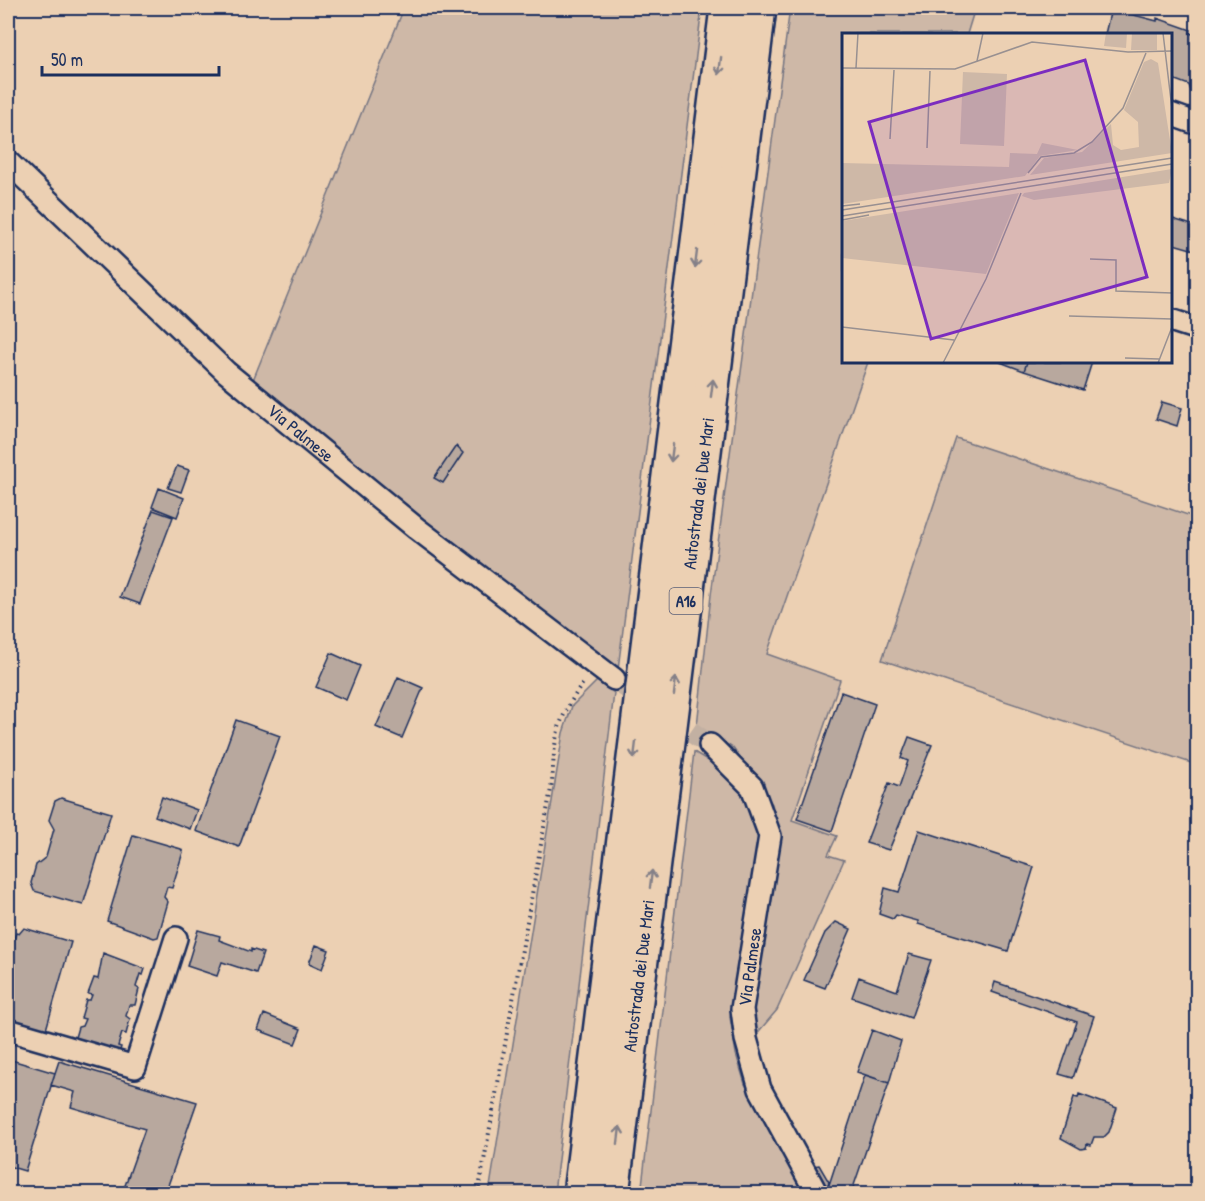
<svg xmlns="http://www.w3.org/2000/svg" width="1205" height="1201" font-family="'Patrick Hand',sans-serif">
	<style>
		.green { fill: #ceb8a7; stroke: #747482; stroke-width: 1.5 }
		.building { fill: #b8a89e; stroke: #1b2f5e; stroke-width: 1.5 }
		.lines { fill: none; stroke-linecap: round; stroke-linejoin: round }
		.minor-tunnel { stroke: #c2b0a2; stroke-width: 21; stroke-dasharray: 21 10; stroke-linecap: butt }
		.minor-casing { stroke: #1b2f5e; stroke-width: 26 }
		.motorway-casing { stroke: #1b2f5e; stroke-width: 38 }
		.path { stroke: #1b2f5e; stroke-width: 4; stroke-dasharray: 1.5 4.5; stroke-linecap: butt }
		.minor { stroke: #ecd0b3; stroke-width: 21 }
		.motorway { stroke: #ecd0b3; stroke-width: 33 }
		.oneway { stroke: #848088 }
		.labels { text-anchor: middle; stroke-width: 4.5; stroke-linejoin: round; paint-order: stroke }
		.shield { fill: #ecd0b3; stroke: #5a5f78; stroke-width: 1.5 }
		.shield-label { font-size: 16px; font-weight: bold; fill: #1b2f5e }
		.street-label { font-size: 18px; fill: #1b2f5e; stroke: #ecd0b3 }
		.inset-road { fill: none; stroke: #989091; stroke-width: 1.5 }
		.view { fill: #7b2cbf; fill-opacity: 0.15; stroke: #7b2cbf; stroke-width: 3 }
		.inset-edge { fill: none; stroke: #1b2f5e; stroke-width: 3 }
	</style>
	<rect width="100%" height="100%" fill="#ecd0b3"/>
	<filter id="ink" filterUnits="userSpaceOnUse"><feTurbulence type="fractalNoise" baseFrequency=".0167" numOctaves="2"/><feDisplacementMap in="SourceGraphic" scale="12" xChannelSelector="R" yChannelSelector="G"/><feConvolveMatrix kernelMatrix="1 2 1 2 8 2 1 2 1" color-interpolation-filters="sRGB"/></filter>
	<g filter="url(#ink)">
		<path class="green" d="M404,8H702L618,669C494,576 367,486 253,380Z
			M790,8H975L967,34H844V362H868L767,654L840,680L792,820L837,836L828,855L844,860L777,1010L754,1037L750,1009L778,830L772,804L733,748L697,726L711,595Z
			M956,438L1197,518V765L882,660Z
			M598,680L614,693L554,1193H489L563,733L572,706Z
			M694,752L717,766L743,795L754,820L760,849L730,1017L736,1054L745,1084L808,1193L641,1194Z"/>
		<path class="building" d="M1111,9L1157,21V18L1191,30L1190,33L1198,36V93L1191,91L1189,85L1170,78V34H1105Z
			M1170,218L1198,227V251L1170,243Z
			M1000,362H1027L1024,371Z
			M1027,362H1092L1083,390L1024,371Z
			M1162,402L1182,408L1177,426L1156,419Z
			M456,446L463,453L443,483L434,478Z
			M177,466L189,470L181,492L168,488Z
			M159,488L184,498L177,517L152,507Z
			M153,510L173,517L140,604L120,597Z
			M331,653L360,666L346,700L316,687Z
			M398,677L423,688L402,738L376,727Z
			M841,692L875,704L832,831L797,819Z
			M236,720L280,736L239,847L196,831Z
			M909,737L932,745L889,850L866,843L889,783L899,787L908,761L901,758Z
			M162,797L197,810L190,829L155,816Z
			M61,798L111,813L83,905L34,891L31,883L36,865L46,857L54,829L49,820L55,801Z
			M919,830L1034,867L1008,951L918,924V921L896,915L893,919L879,914L885,888L899,892Z
			M133,835L181,849L183,852L172,888L167,887L164,897L168,902L158,937L154,938L107,921Z
			M836,922L851,929L825,988L804,980L825,933Z
			M24,928L71,942L45,1033L8,1022V987L14,961L10,949L16,933L19,934Z
			M198,930L220,936L219,940L251,952V949L263,953L256,973L222,962L217,976L187,966Z
			M316,945L329,950L322,969L309,963Z
			M103,953L145,969L143,975L140,974L136,987L139,989L135,1005H129L126,1016L130,1019L126,1034L122,1033L118,1046L121,1047L119,1054L74,1041L78,1027L82,1026L85,1019L81,1018L86,1000H90L92,995L88,994L94,978L98,979Z
			M909,954L931,960L911,1018L852,997L859,977L897,991Z
			M995,982L1094,1016L1073,1078L1059,1074L1077,1022L992,992Z
			M264,1014L301,1029L295,1044L258,1030Z
			M872,1030L901,1041L889,1083L857,1072Z
			M8,1059L55,1073L25,1171L8,1166Z
			M59,1061L197,1102L165,1194H122L145,1129L71,1107L75,1092L51,1085Z
			M865,1075L889,1083L851,1194H826Z
			M1079,1094L1117,1108L1109,1132L1104,1137H1094L1091,1145L1087,1144L1086,1148L1081,1149L1061,1138L1074,1097L1078,1098Z
			M819,1165L829,1182L826,1193L812,1166Z"/>
		<g class="lines">
			<path class="minor-tunnel" d="M614,679L710,745"/>
			<defs>
				<g id="minor">
					<path d="M1170,114L1198,124"/>
					<path id="s1" d="M8,162L226,372L416,528L614,679"/>
					<path d="M1170,320L1198,329"/>
					<path d="M710,745L752,787L770,836L742,1009L746,1039L760,1089L817,1194"/>
					<path d="M8,1030L135,1067L176,938"/>
				</g>
				<g id="motorway">
					<path d="M580,1194L727,8"/>
					<path id="s2" d="M612,1194L759,8"/>
				</g>
			</defs>
			<use href="#minor" class="minor-casing"/>
			<use href="#motorway" class="motorway-casing"/>
			<path class="path" d="M478,1194L552,783C555,735 555,724 583,683"/>
			<use href="#minor" class="minor"/>
			<use href="#motorway" class="motorway"/>
		</g>
		<defs><path id="oneway-shaft" d="M-6 0H5M1.5-3L5.5 0L1.5 3" fill="none" stroke-width="1.6" stroke-linecap="round" stroke-linejoin="round" transform="scale(1.5)"/></defs>
		<g class="oneway">
			<use href="#oneway-shaft" transform="translate(720 66) rotate(97)"/>
			<use href="#oneway-shaft" transform="translate(696 259) rotate(97)"/>
			<use href="#oneway-shaft" transform="translate(712 388) rotate(-83)"/>
			<use href="#oneway-shaft" transform="translate(672 453) rotate(97)"/>
			<use href="#oneway-shaft" transform="translate(675 686) rotate(-83)"/>
			<use href="#oneway-shaft" transform="translate(635 750) rotate(97)"/>
			<use href="#oneway-shaft" transform="translate(651 879) rotate(-83)"/>
			<use href="#oneway-shaft" transform="translate(619 1135) rotate(-83)"/>
		</g>
	</g>
	<g class="labels">
		<rect class="shield" x="669.5" y="588" width="33" height="26" rx="4.5"/>
		<g class="shield-label">
			<text x="686" y="607">A16</text>
		</g>
		<g class="street-label">
			<text dy="6" stroke="none"><textPath href="#s1" startOffset="399">Via Palmese</textPath></text>
			<text dy="6" stroke="none"><textPath href="#s2" startOffset="706">Autostrada dei Due Mari</textPath></text>
			<text transform="translate(750 967) rotate(-82)" y="6">Via Palmese</text>
			<text dy="6" stroke="none"><textPath href="#s2" startOffset="220">Autostrada dei Due Mari</textPath></text>
		</g>
	</g>
	<g transform="translate(842 33)">
		<rect width="330" height="330" fill="#ecd0b3"/>
		<path d="M264,0H285L284,15L262,13ZM290,0H315V17H289ZM309,26L316,30L330,120L188,142L202,125L240,119L269,91L271,112L279,117L297,114L296,89L282,77L302,29ZM121,39L165,41L162,113L118,111ZM200,110L236,117L198,123L183,143L0,171V130L167,134L168,120L195,121ZM330,136L327,150L192,167L180,163L182,160ZM177,160L144,241L0,225V188Z" fill="#ceb8a7"/>
		<path class="inset-road" d="M321,0L330,76M135,28L141,0M0,35L113,36L190,9L286,19L330,18M14,35L16,0M48,106L52,37M85,115L88,38M186,140L199,124L232,120L250,109L281,75L304,20M330,161V180M0,173L18,171M0,177L330,125M0,183L330,131M0,187L27,182M248,226L274,227V258L330,260M227,283L330,286M0,294L112,307M283,325L317,326M101,330L144,246L179,160M316,330L330,294"/>
		<path class="view" d="M243,27L305,244L89,306L27,89Z"/>
		<rect width="330" height="330" class="inset-edge"/>
	</g>
	<rect width="1205" height="1201" fill="none" stroke="#ecd0b3" stroke-width="30"/>
	<rect x="15" y="15" width="1175" height="1171" fill="none" stroke="#1b2f5e" stroke-width="2" filter="url(#ink)"/>
	<path d="M42 66v9h177v-9" fill="none" stroke="#1b2f5e" stroke-width="3"/>
	<text x="51" y="66" font-size="18" fill="#1b2f5e" stroke="#ecd0b3" stroke-width="4.5" paint-order="stroke">50 m</text>
</svg>
